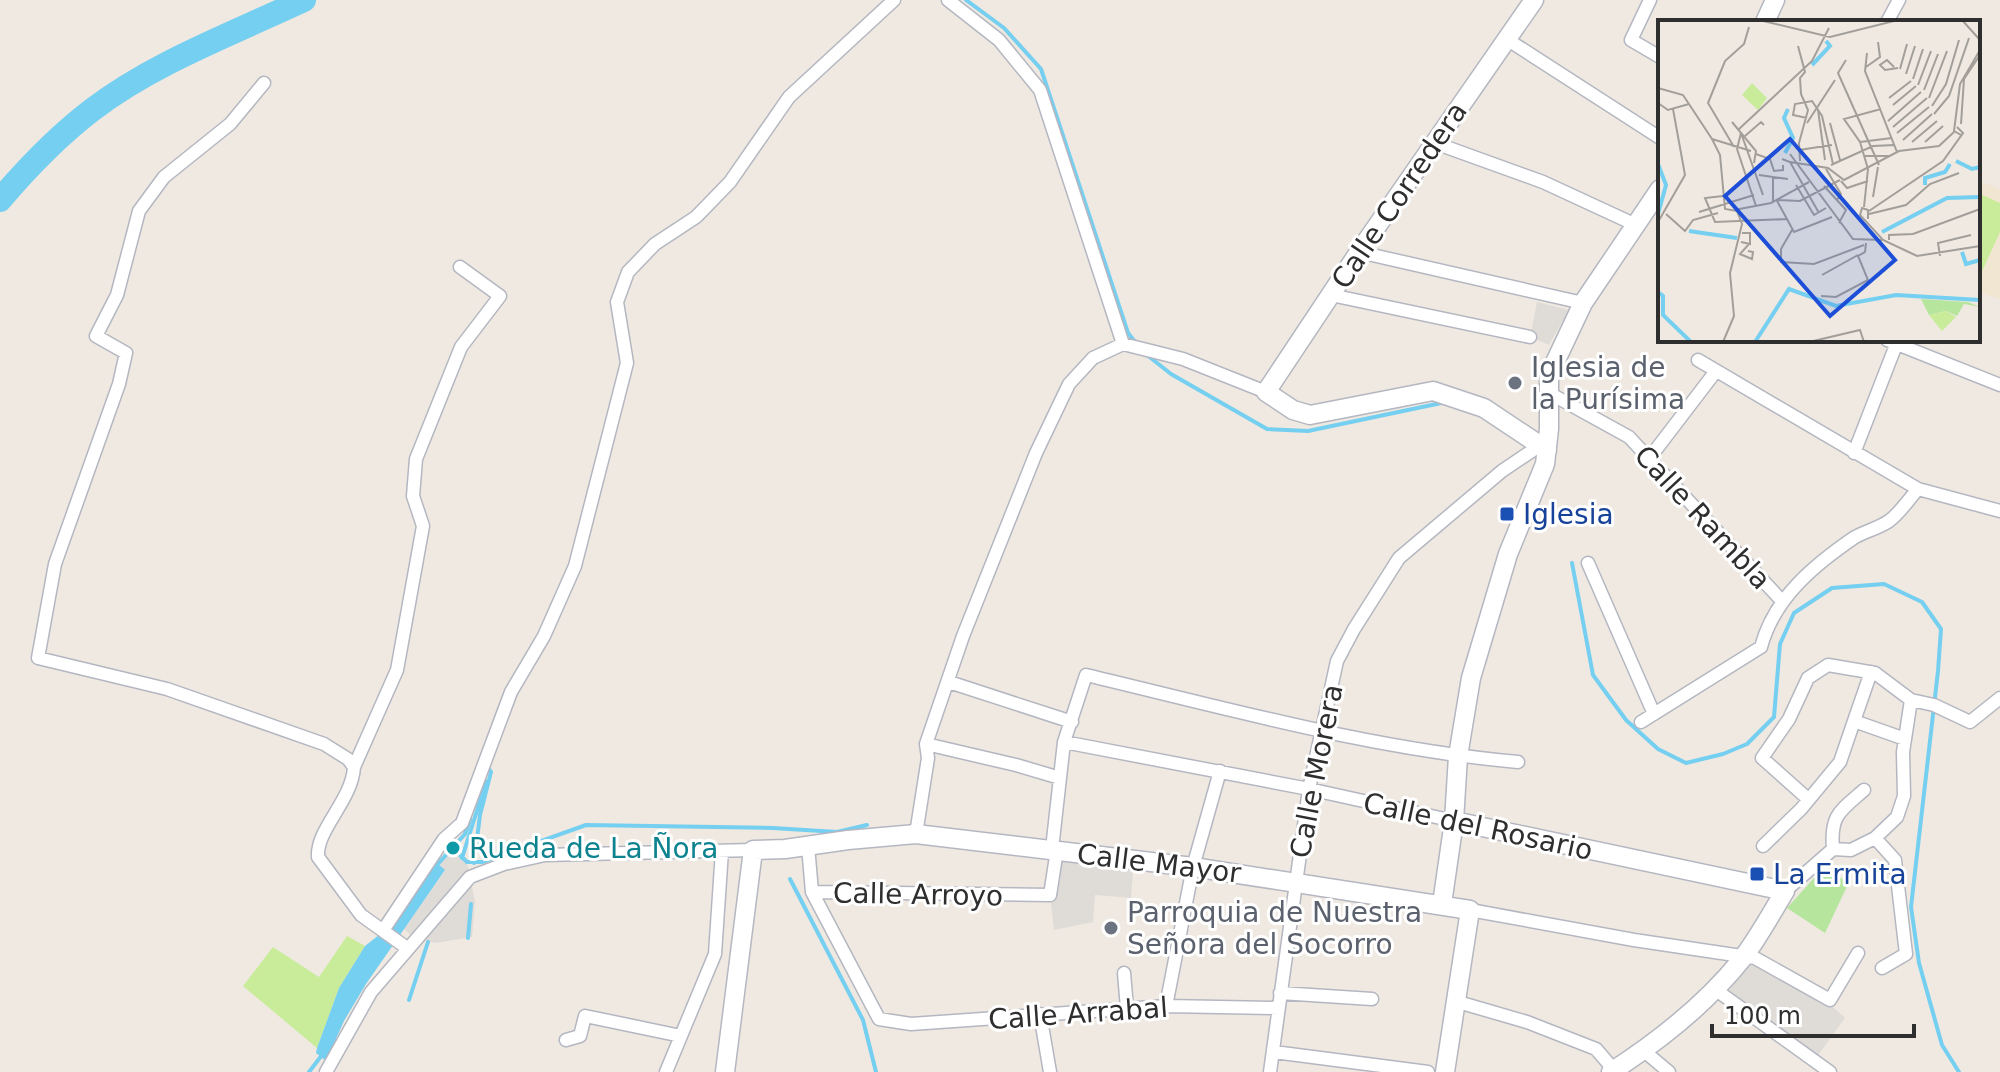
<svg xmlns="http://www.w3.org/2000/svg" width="2000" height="1072" font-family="'DejaVu Sans',sans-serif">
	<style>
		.education { fill: #f0e6d1 }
		.green { fill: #b6e59e }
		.pitch { fill: #c9ec9a }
		.plaza { fill: #dfdcd8 }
		.water { fill: #75cff0 }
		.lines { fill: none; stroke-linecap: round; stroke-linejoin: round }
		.stream { stroke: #75cff0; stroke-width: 4 }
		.river { stroke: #75cff0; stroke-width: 24 }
		.street-casing { stroke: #b4b7c1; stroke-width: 15 }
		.secondary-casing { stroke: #b4b7c1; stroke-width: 21 }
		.street { stroke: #fff; stroke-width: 12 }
		.secondary { stroke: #fff; stroke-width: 18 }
		.worship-dot { fill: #6b7280; stroke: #fff; stroke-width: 3 }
		.transit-dot { fill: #1a4fb4; stroke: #fff; stroke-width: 3 }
		.culture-dot { fill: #0f9aa8; stroke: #fff; stroke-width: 3 }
		.labels { text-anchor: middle; stroke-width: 6; stroke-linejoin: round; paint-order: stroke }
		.street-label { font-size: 28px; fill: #2e2e2e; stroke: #fff }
		.worship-label { font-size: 28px; fill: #5b616d; stroke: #fff; text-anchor: start }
		.transit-label { font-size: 28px; fill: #164399; stroke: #fff; text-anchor: start }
		.culture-label { font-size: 28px; fill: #0d838f; stroke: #fff; text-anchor: start }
		.inset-river { fill: none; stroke: #75cff0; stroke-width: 4 }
		.inset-road { fill: none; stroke: #a29e99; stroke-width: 2 }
		.view { fill: #1d4ed8; fill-opacity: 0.15; stroke: #1d4ed8; stroke-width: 4 }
		.inset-edge { fill: none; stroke: #2e2e2e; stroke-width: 4 }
	</style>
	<rect width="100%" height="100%" fill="#efe9e1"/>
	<path class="education" d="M1978,180L2000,189V299L1978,292Z"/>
	<path class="green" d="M1823,868L1849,882L1825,933L1787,908Z"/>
	<path class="pitch" d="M1978,193L2000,203V232L1978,280Z
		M347,936L365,946L339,988L317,1048L243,986L273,947L319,977Z"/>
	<path class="plaza" d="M1537,302L1569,310L1549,345L1530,337Z
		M453,848L467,862L475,902L472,937L435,943L415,939L404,929L445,871L438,863Z
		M1057,850L1134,859L1131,898L1095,895L1093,922L1054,930L1050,895Z
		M1755,958L1830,1000L1834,1008L1845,1018L1814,1061L1725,996Z"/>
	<path class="water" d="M436,862L445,870L366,984L344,1021L326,1061L316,1053L317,1048L339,988L365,946L389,927Z"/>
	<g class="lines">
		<path class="stream" d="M966,0L1004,28L1041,69L1128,333L1136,343
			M1147,355L1171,374L1267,429L1308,431L1446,402
			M1572,563L1593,675L1626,720L1658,749L1686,763L1723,754L1747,744L1774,717L1780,644L1794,613L1832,588L1884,584L1922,602L1941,629L1938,671L1911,907L1919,963L1942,1045L1959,1072
			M453,848L467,862H482L586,825L773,828L837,832L867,825
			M462,858L486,782
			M474,863L480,815L491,772L488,768
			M436,866L465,834L470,819
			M790,879L863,1020L876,1072
			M468,938L471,904
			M409,1000L428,942
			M309,1072L322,1055"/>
		<path class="river" d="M0,200C28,167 58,136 92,110C153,63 234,33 304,0"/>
		<defs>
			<path id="street" d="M948,0L999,40L1040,90L1123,344
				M1650,0L1631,40L1660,57
				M1887,22L1899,0
				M1505,38L1660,138
				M264,83L230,124L164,177L139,211L117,295L96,336L126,353L119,384L55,564L38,658L167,689L324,744L348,759L354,767C352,801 316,829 318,857L361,915L407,948
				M1435,143L1543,182L1636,225
				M1359,252L1583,303
				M1331,295L1530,337
				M1887,340L2000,385
				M1698,360L1918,489L2000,511
				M1551,394L1629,437L1782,601
				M1854,453L1896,345
				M1648,460L1716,371
				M1588,563L1654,714
				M949,682L1072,722
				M1854,721L1871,672
				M1641,722L1761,647C1774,598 1814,565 1855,537C1866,531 1879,528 1889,521C1900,513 1909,499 1918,489
				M1064,742L1309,789L1454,821
				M926,744L1016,765L1060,778
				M354,767L397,670L423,526L413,496L416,459L461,347L500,296L460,267
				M1808,799L1762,758L1789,719L1808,678L1828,665L1875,673L1911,700L1934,705L1970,722L2000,698
				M916,834L928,758L926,744L963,636L1036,453L1069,384L1093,358L1123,344L1183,359L1266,392
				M1875,838L1895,860L1906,954L1882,968
				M808,846L812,892L879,1019L911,1024L1166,1006L1278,1008
				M1763,846L1801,809L1840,762L1854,721L1905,739
				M1052,849L1064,742L1086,675C1229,709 1372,749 1518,762
				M1833,849C1830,815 1840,811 1864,790
				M1785,891L1833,849L1851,850L1875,838L1897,817L1904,796L1903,752L1911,700
				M812,892L1050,895L1057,850
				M1470,910L1634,940L1755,958L1830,1000L1858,953
				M384,929L444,839L462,823L511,692L544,636L575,566L627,363L617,302L628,272L655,244L696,217L730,182L789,97L894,0
				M1124,973L1127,1008
				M1716,990L1830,1072
				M1280,993L1372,999
				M1458,1002L1527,1022L1596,1049L1614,1070
				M1166,1006L1193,867L1220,771
				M1040,1014L1050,1072
				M566,1040L580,1036L585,1016L681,1036
				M1644,1051L1669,1072
				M1274,1052L1428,1072
				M326,1072L371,992L470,877L504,864L545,855L753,850
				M666,1072L715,954L722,851
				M1270,1072L1309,789L1337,661L1354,629L1399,558L1502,471L1539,446"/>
			<path id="secondary" d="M1534,0L1359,252L1266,392L1293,410L1310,415L1433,391L1484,408L1547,450
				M1765,22L1775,0
				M1454,821L1785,891C1771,914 1758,938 1742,959C1706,1004 1659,1041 1611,1072
				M1442,904L1454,821L1458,756L1471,678L1508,554L1545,464L1549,429V375L1583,303L1660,189
				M725,1072L753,850L785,849L848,840L916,834L1193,867L1470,910L1445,1072"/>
		</defs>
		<use href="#street" class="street-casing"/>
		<use href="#secondary" class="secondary-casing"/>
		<use href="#street" class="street"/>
		<use href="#secondary" class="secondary"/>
	</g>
	<g class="worship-dot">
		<circle cx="1515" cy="383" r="8"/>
		<circle cx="1111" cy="928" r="8"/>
	</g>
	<g class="transit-dot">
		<rect x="1499" y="506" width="16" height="16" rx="4"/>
		<rect x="1749" y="866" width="16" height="16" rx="4"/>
	</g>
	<circle class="culture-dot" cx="453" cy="848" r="8"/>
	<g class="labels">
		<g class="street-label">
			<text transform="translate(1399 195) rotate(-56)" y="10">Calle Corredera</text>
			<text transform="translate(1703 517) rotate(47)" y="10">Calle Rambla</text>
			<text transform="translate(1316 771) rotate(-79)" y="10">Calle Morera</text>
			<text transform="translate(1478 826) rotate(12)" y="10">Calle del Rosario</text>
			<text transform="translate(1159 863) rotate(7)" y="10">Calle Mayor</text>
			<text transform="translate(918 894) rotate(1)" y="10">Calle Arroyo</text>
			<text transform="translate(1078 1013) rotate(-4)" y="10">Calle Arrabal</text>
		</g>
		<g class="worship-label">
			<text x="1531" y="377">Iglesia de<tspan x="1531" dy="32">la Purísima</tspan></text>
			<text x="1127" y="922">Parroquia de Nuestra<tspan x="1127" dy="32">Señora del Socorro</tspan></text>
		</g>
		<g class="transit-label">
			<text x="1523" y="524">Iglesia</text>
			<text x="1773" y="884">La Ermita</text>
		</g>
		<g class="culture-label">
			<text x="469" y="858">Rueda de La Ñora</text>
		</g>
	</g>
	<g transform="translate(1658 20)">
		<rect width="322" height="322" fill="#efe9e1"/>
		<path d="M263,279L310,282L322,287L306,284L299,296L288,291L271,295Z" fill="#b6e59e"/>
		<path d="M94,63L109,78L100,90L84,75ZM288,291L298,297L284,311L271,295Z" fill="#c9ec9a"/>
		<path class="inset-river" d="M154,45L172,26L168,21M127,133L135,118L126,98L130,89M298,141L314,149L322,147M0,144L8,165L0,194M267,165V158L287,152L292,144M31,211L79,218M224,212L289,178L322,177M304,232L308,244L322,240M0,272L5,276V295L33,322M97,322L131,269L178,286L238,275L322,280"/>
		<path class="inset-road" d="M101,0L172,17L240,0M304,0L322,20M140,26L147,52L142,58L143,74L150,90L141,123L142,141M209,33L207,51L239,132M188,40L180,53L221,145M208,47L222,37L220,22M236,47L229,40L222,45L227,50L240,48M242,49L249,24M248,54L257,26M255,59L265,29M260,65L273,31M0,68L25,75L54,119L62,135L67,189L79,191L84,204L72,253L76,296L65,322M266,70L280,34M231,78L253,61M271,78L289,31M0,83L10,90L31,84M235,85L258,66M274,86L288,64L301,20M160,90L167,140M276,94L291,76L311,18M149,98L135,95L137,84L154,81L164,96L175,144M230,101L263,72M74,102L98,131L96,143M149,103L177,60M172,103L182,140M303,104L306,59L322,35M235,107L269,78M81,109L154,41L171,8M83,113L79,129L98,186M83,113L105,175M239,113L271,87M303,115L296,111L302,64L322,30M87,116L103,102L106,105M54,119L93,131M245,120L274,94M202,122L234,118M254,122L279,101M267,122L285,106M76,127L50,83L67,41L86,24L91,7M141,130L174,125M98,134L112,139L116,151L125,150V145M132,134L195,219L224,220M207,136H233M124,139L132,142L161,193M132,142L170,148L186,160L241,131L281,126L296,112M173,145L215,126L237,125M168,149L183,174L179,180M101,155L130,159M183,161L189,168L210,161M138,165L156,195L168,188M166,166L188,190L181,203M65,176L47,178L57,202L129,199M215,177L220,147M118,179L136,212L174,197M119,180L142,181L182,160M115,182V157M206,187L210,149L202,122L186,99L223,89M76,190L113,183L151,162M211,191L285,141L305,113L299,107M41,192L96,175M8,194L27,211L35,200L60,193M211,194L248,185L272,164L301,153M210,199V190L204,188L202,195L225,220L259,236L322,226M0,202L27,155L15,89M134,210L123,229V242L156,244L206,225M231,220V215L255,214L322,189M83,222L92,224V213H84M90,231L95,232L94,239L82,234L91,224M282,236L280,223L313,215M164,255L200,235M163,276L178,277L210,260L200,236L207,232L208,223M151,322L202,310L206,322"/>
		<path class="view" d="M132,119L237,240L172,296L67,176Z"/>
		<rect width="322" height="322" class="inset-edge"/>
	</g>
	<path d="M1712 1024v12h202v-12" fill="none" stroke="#2e2e2e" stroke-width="4"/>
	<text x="1724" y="1024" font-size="24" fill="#2e2e2e" stroke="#ffffff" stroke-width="6" paint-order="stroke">100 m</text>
</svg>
